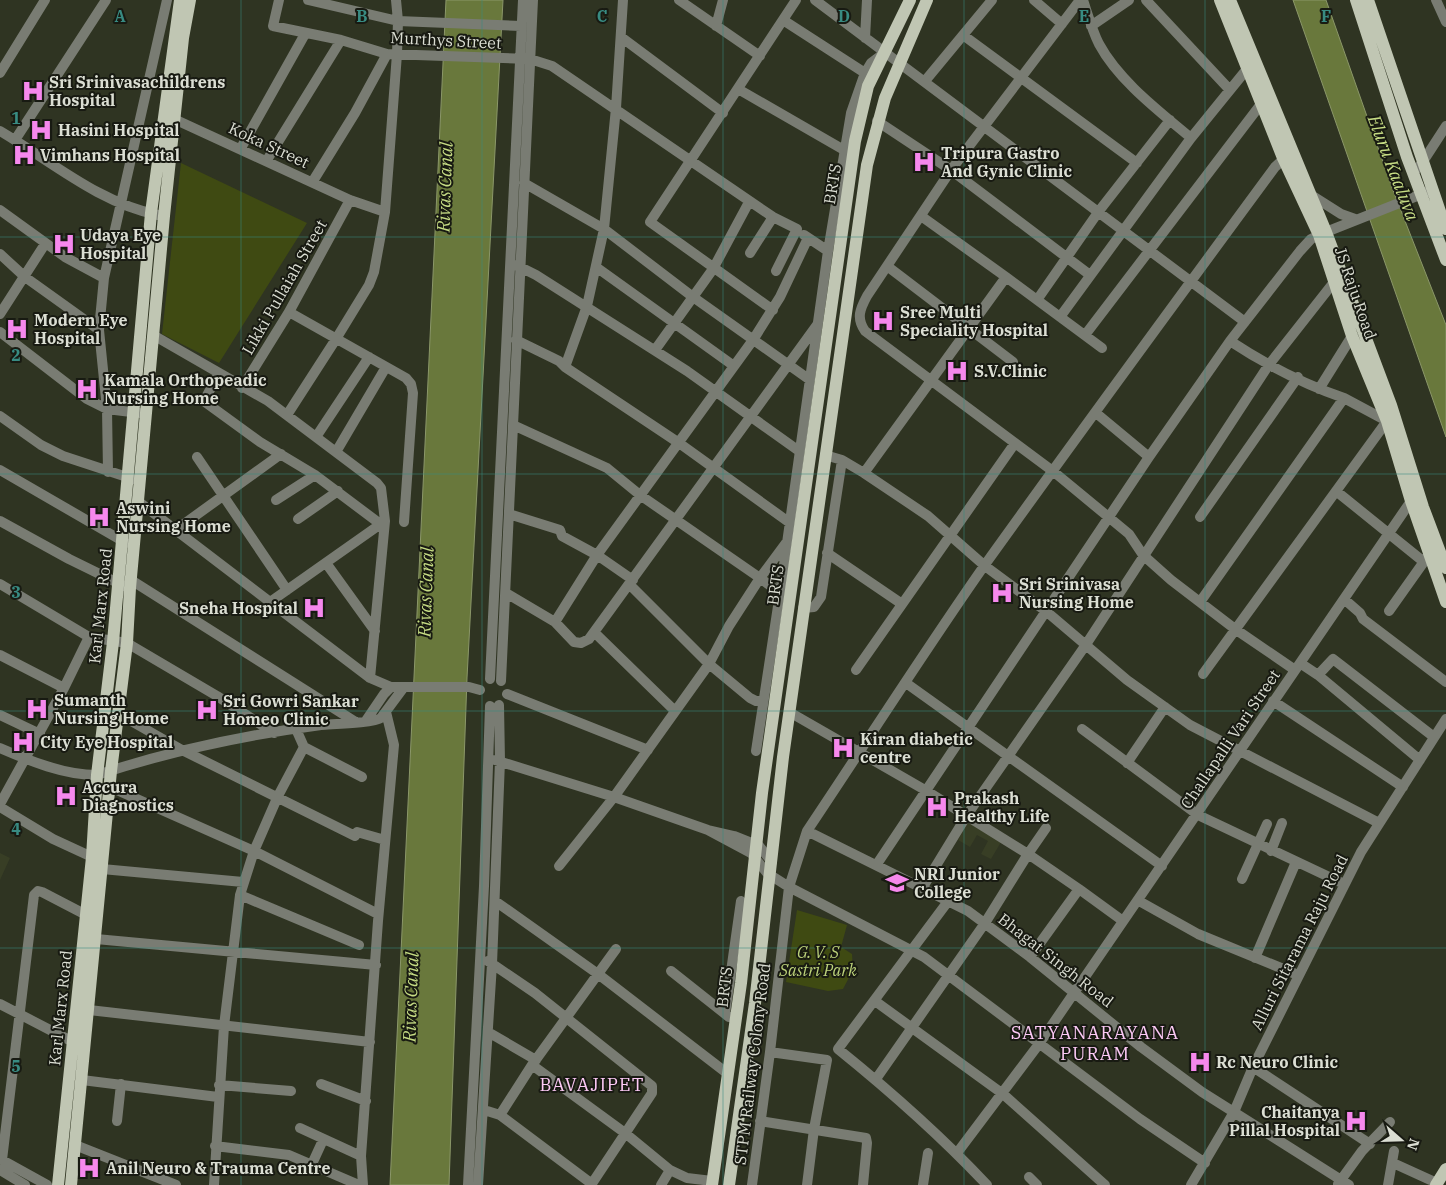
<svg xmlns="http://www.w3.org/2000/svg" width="1446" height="1185" font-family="'IBM Plex Serif',serif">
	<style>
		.built { fill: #383e25 }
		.green { fill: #3f4a12 }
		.water { fill: #69783c; stroke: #8b9769 }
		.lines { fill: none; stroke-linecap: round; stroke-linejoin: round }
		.minor { stroke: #797c73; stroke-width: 10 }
		.major { stroke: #c0c6b3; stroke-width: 12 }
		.grid { fill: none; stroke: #388b82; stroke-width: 1; stroke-opacity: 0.55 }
		.labels { text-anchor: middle; stroke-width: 4; stroke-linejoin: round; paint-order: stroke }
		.street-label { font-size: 16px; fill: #dbded3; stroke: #181a12 }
		.poi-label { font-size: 16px; font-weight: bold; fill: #dbded3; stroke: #181a12; text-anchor: start }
		.park-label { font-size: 16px; font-style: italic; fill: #bcd27a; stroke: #181a12 }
		.water-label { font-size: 18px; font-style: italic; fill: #c6dc84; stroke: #181a12 }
		.neighbourhood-label { font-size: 18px; letter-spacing: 1px; fill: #fdcaf6; stroke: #181a12 }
		.grid-label { font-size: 16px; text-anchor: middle; font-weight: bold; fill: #388b82; stroke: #181a12; stroke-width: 4; stroke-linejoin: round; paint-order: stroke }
	</style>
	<rect width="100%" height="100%" fill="#2f3422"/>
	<path class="built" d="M971,817L1004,837L991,859L981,854L988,841L977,835L970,847L958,840Z
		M0,853L10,858L0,880Z"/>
	<path class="green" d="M181,163L307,223L219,363L162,334Z
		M797,910L847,925L841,947L852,954L853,970L843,989L828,991L786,982Z"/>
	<path class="water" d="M446,0H503L467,678L449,1185H390Z
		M1293,0H1326L1394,193L1446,325V437Z"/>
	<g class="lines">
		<path class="minor" d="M279,0L273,26L341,40L387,54L530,59L552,66L773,217L797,229L776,271
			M308,0L398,21L521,26
			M679,0L760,56
			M815,0L1245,322
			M1034,0L1062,24
			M1080,0L951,170L867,296C860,309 856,318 865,331L1054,472L1129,534L1143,555L1171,580L1235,629L1295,670
			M1083,0C1088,15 1092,30 1099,44C1119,81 1159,111 1191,138
			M1146,0L1229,89
			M1436,0L1446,22
			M783,20L865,73
			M716,26L723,0
			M1091,26L1129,0
			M963,35L1137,163
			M621,37L723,113
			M865,38L867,0
			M0,73L45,0
			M925,81L992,0
			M738,89L844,150
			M174,119L350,200L385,212
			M877,121L951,170L1090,275
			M0,131C51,161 99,203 158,215
			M15,140L106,0
			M241,148L305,34
			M267,160L341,40
			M1413,173L1422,163L1446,126
			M313,181L355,113L387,54
			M524,183L604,229L693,297L810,380
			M1311,195L1341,214L1355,219
			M0,210L65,257L104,278
			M921,216L1006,277
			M804,235L828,251
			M750,253L773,217
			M0,254L25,277L99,330
			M516,265L536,275L687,371L799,451
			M887,266L1013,362
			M596,267L734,366
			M1037,300L1099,211L1170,120
			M773,310L650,222L796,0
			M289,312L406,378L411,384L413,393L404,522
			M0,314L45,244
			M1060,317L1191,138L1247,69
			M0,332L87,399L107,409L139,413
			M153,335L268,401L377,483L381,488L385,521
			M1085,335L1261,104
			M516,340L559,361L565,367L679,443L790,523
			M1230,341C1265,364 1303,384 1344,398
			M655,350L713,269L749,202
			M565,367L587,306L604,229L616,108L623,0
			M219,373L205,399V402L260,442L315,475L379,523
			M242,388L289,312L350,200
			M1319,389L1352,336
			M1096,413L1149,457
			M287,415L336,339L369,285L374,272L385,212L397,54L398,21L396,0
			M0,416L41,445L63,456L133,479
			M513,425L607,468L640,495L760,578L786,543
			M316,437L369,357
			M336,452L386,367
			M825,455L842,460L864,473L928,516L985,566L1047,612L1127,680L1190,725L1379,823
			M197,457L287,590
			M0,470L126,543
			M108,472L107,409L99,330L104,278L167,0
			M864,473L1006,277L1102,348
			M1336,491L1424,562
			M276,500L315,475
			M139,502L270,602L385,521L370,678L391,687
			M509,514L560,530L562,536L597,555L633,580
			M1200,517L1298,377
			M298,519L338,491
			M0,521L69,559L124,586
			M177,529L281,454
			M827,553L902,604
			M326,563L375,631
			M131,580L354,721
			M0,584L89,637L127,643L217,696L274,733
			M630,585L709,664L750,698L756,701H763
			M506,593L555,622L574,642L581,643L589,639L817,325
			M1344,599L1360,613L1363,619L1446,682
			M270,602L370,678
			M1200,602L1344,398L1387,421L1203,674
			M803,608L814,607L821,597L842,460
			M1389,611L1428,556
			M555,622L597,555L753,340L780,297L808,238
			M595,633L675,711
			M0,655L64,688L89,637
			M1300,663L1318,675L1420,760
			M856,670L1015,443
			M1318,675L1333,659L1434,737
			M490,679L523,0
			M501,681L533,0
			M906,683L1162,866
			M507,694L648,750
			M1273,701L1403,787
			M117,713L182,750L355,836
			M791,713L925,790L1028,854L1046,828
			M0,715L40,734
			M365,722L384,694L391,687H469L480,690
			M1082,729L1198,815L1344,884
			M304,747L362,777
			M0,748C30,761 64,775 97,775C170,751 245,735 321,725C333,724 374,723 381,718L404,687
			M756,751L780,593L828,251L851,113L865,73L871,63L883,54
			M495,760L614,797L708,830L734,836L759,846L772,862
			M1127,763L1165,707
			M110,787L254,851L278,796L304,747L296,729
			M0,804L64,688
			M0,807L53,839L92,857L102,869L243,882
			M708,830L751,853L767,873L789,887L924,957L1140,1119L1205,1163
			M807,831C866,743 923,653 984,566C1080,432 1177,300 1275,167L1288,155
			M357,832L385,840
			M1271,851L1282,823
			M877,864L1149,457L1230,341L1300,251L1311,239L1326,232L1427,192
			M559,866L614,797L709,664L729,626L760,578L780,593
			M1242,879L1267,824
			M923,887L967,815L1085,646L1268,366L1334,282
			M1079,889L1123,921
			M240,895L359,945
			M949,900L838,1049C890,1091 941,1136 987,1185
			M495,901L598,974L728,1074
			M1139,901L1198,934L1298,975
			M96,939L376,965
			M1255,958L1296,862
			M488,961L535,993L652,1086V1093L591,1185
			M671,971L729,1017
			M875,1001L1003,1094L1105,1185
			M0,1004L77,1044
			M89,1010L370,1042
			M725,1014L741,901
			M488,1032L536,1060
			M770,1052L827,1060L814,1129L807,1185
			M532,1065L625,1133L670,1170
			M1253,1067L1370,1144
			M876,1079L985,923L1028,854L1079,889L1030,957
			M82,1080L218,1097
			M321,1084L366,1101
			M219,1085L291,1091
			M484,1110L500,1115L592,1184
			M500,1115L532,1065L616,949
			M117,1121L121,1084
			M760,1121L866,1138L867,1143L863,1185
			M300,1128L361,1156
			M75,1145L176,1185
			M215,1146L289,1155L359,1185
			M957,1153L1039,1044L1411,501
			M0,1159L47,1185
			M2,1160L34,895L38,891L42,892L92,918
			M1393,1163L1437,1183
			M312,1164L323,1140
			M0,1170L25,1185
			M1029,1177L1037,1185
			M1338,1184L1362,1151L1390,1122
			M214,1185L224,1026L240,895L254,851L378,914
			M363,1185L361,1156L378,921L394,745L386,712
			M468,1185L484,886L490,706
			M478,1185L492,964L500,761L499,705
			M661,1185L670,1170L687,1178L712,1181
			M752,1185L770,1052L789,887L807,831L968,911L1030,957L1141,1047L1202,1092L1349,1185
			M923,1185L928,1153
			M1191,1185L1234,1112L1253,1067L1361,852L1446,719
			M1388,1185L1394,1151"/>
		<path class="major" d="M1220,0L1283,158L1319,235L1352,336L1387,421L1411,501L1446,602
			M1230,0L1326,232L1391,405L1423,507L1446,568
			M1356,0L1407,157L1446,260
			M1368,0L1446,229
			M58,1185L92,857L97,775L113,642L151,213L180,0
			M71,1185L111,771L127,643L130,588L164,216L183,38L190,0
			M712,1185L741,983L762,793L855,141L868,86L910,0
			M729,1185L755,1003L783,757L867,165L885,98L927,0
			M1436,1185L1446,1169"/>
	</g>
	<path class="grid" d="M241,0V1185M482,0V1185M723,0V1185M964,0V1185M1205,0V1185M0,237H1446M0,474H1446M0,711H1446M0,948H1446"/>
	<defs>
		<symbol id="hospital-bare" viewBox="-9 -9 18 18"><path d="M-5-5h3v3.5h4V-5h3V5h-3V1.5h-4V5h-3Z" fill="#f688ed" stroke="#181a12" stroke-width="2.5" paint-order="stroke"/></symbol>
		<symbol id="university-bare" viewBox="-9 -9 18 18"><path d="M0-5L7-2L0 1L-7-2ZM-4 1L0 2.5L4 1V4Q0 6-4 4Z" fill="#f688ed" stroke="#181a12" stroke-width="2.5" paint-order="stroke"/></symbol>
	</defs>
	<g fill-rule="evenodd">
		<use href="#hospital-bare" x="17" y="75" width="32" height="32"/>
		<use href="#hospital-bare" x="25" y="114" width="32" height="32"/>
		<use href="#hospital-bare" x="8" y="139" width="32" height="32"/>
		<use href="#hospital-bare" x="908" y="146" width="32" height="32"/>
		<use href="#hospital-bare" x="48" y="228" width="32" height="32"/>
		<use href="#hospital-bare" x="867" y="305" width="32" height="32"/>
		<use href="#hospital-bare" x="1" y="313" width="32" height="32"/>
		<use href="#hospital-bare" x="941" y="355" width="32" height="32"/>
		<use href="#hospital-bare" x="71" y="373" width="32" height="32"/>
		<use href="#hospital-bare" x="83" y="501" width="32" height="32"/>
		<use href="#hospital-bare" x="986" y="577" width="32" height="32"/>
		<use href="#hospital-bare" x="298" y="592" width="32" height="32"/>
		<use href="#hospital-bare" x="21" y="693" width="32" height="32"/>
		<use href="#hospital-bare" x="191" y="694" width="32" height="32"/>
		<use href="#hospital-bare" x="7" y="726" width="32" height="32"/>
		<use href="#hospital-bare" x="827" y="732" width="32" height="32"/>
		<use href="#hospital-bare" x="50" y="780" width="32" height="32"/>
		<use href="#hospital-bare" x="921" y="791" width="32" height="32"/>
		<use href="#university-bare" x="881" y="867" width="32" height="32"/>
		<use href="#hospital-bare" x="1184" y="1046" width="32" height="32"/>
		<use href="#hospital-bare" x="1340" y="1105" width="32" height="32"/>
		<use href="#hospital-bare" x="73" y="1152" width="32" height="32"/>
	</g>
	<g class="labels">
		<g class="street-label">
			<text transform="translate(446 40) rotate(3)" y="6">Murthys Street</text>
			<text transform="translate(269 145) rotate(25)" y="6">Koka Street</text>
			<text transform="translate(832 184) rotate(-81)" y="6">BRTS</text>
			<text transform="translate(284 287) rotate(-60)" y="6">Likki Pullaiah Street</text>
			<text transform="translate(1356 293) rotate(71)" y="6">JS Raju Road</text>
			<text transform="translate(775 585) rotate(-82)" y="6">BRTS</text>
			<text transform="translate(100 606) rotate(-84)" y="6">Karl Marx Road</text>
			<text transform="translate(1230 739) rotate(-56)" y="6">Challapalli Vari Street</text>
			<text transform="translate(1299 942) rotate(-63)" y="6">Alluri Sitarama Raju Road</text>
			<text transform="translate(1056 960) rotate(38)" y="6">Bhagat Singh Road</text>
			<text transform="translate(724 987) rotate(-83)" y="6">BRTS</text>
			<text transform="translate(60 1008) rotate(-84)" y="6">Karl Marx Road</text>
			<text transform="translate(752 1064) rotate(-83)" y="6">STPM Railway Colony Road</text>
		</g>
		<g class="poi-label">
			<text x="49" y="88">Sri Srinivasachildrens<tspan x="49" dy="18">Hospital</tspan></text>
			<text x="58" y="136">Hasini Hospital</text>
			<text x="941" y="159">Tripura Gastro<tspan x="941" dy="18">And Gynic Clinic</tspan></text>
			<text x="40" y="161">Vimhans Hospital</text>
			<text x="80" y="241">Udaya Eye<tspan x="80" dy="18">Hospital</tspan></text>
			<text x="900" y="318">Sree Multi<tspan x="900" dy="18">Speciality Hospital</tspan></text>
			<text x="34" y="326">Modern Eye<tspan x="34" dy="18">Hospital</tspan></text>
			<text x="974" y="377">S.V.Clinic</text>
			<text x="104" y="386">Kamala Orthopeadic<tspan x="104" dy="18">Nursing Home</tspan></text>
			<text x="116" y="514">Aswini<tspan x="116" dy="18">Nursing Home</tspan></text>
			<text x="1019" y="590">Sri Srinivasa<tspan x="1019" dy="18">Nursing Home</tspan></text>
			<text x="298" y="614" text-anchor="end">Sneha Hospital</text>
			<text x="54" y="706">Sumanth<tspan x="54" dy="18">Nursing Home</tspan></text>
			<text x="223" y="707">Sri Gowri Sankar<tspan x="223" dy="18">Homeo Clinic</tspan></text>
			<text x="860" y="745">Kiran diabetic<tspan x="860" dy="18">centre</tspan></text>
			<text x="40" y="748">City Eye Hospital</text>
			<text x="82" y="793">Accura<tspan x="82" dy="18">Diagnostics</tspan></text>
			<text x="954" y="804">Prakash<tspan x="954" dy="18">Healthy Life</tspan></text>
			<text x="914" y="880">NRI Junior<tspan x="914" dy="18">College</tspan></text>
			<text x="1216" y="1068">Rc Neuro Clinic</text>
			<text x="1340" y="1118" text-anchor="end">Chaitanya<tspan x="1340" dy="18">Pillal Hospital</tspan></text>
			<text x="106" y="1174">Anil Neuro &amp; Trauma Centre</text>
		</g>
		<g class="park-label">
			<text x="818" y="958">G. V. S<tspan x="818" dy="18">Sastri Park</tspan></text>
		</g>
		<g class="water-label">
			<text transform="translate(1393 168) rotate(69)" y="6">Eluru Kaaluva</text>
			<text transform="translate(445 187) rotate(-88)" y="6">Rivas Canal</text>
			<text transform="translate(426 592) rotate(-88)" y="6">Rivas Canal</text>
			<text transform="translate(411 997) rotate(-88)" y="6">Rivas Canal</text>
		</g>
		<g class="neighbourhood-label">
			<text x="1095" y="1039">SATYANARAYANA<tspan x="1095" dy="21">PURAM</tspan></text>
			<text x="592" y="1091">BAVAJIPET</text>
		</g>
	</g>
	<g class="grid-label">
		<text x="120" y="22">A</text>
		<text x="362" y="22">B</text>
		<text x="602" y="22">C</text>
		<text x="844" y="22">D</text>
		<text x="1084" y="22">E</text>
		<text x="1326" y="22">F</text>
		<text x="16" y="124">1</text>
		<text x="16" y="361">2</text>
		<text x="16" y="598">3</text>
		<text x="16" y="835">4</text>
		<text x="16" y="1072">5</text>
	</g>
	<g transform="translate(1401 1140) rotate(110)" stroke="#181a12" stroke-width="4" paint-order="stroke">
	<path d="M0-4L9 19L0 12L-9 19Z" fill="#dbded3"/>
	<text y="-8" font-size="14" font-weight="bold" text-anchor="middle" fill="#dbded3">N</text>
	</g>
</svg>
